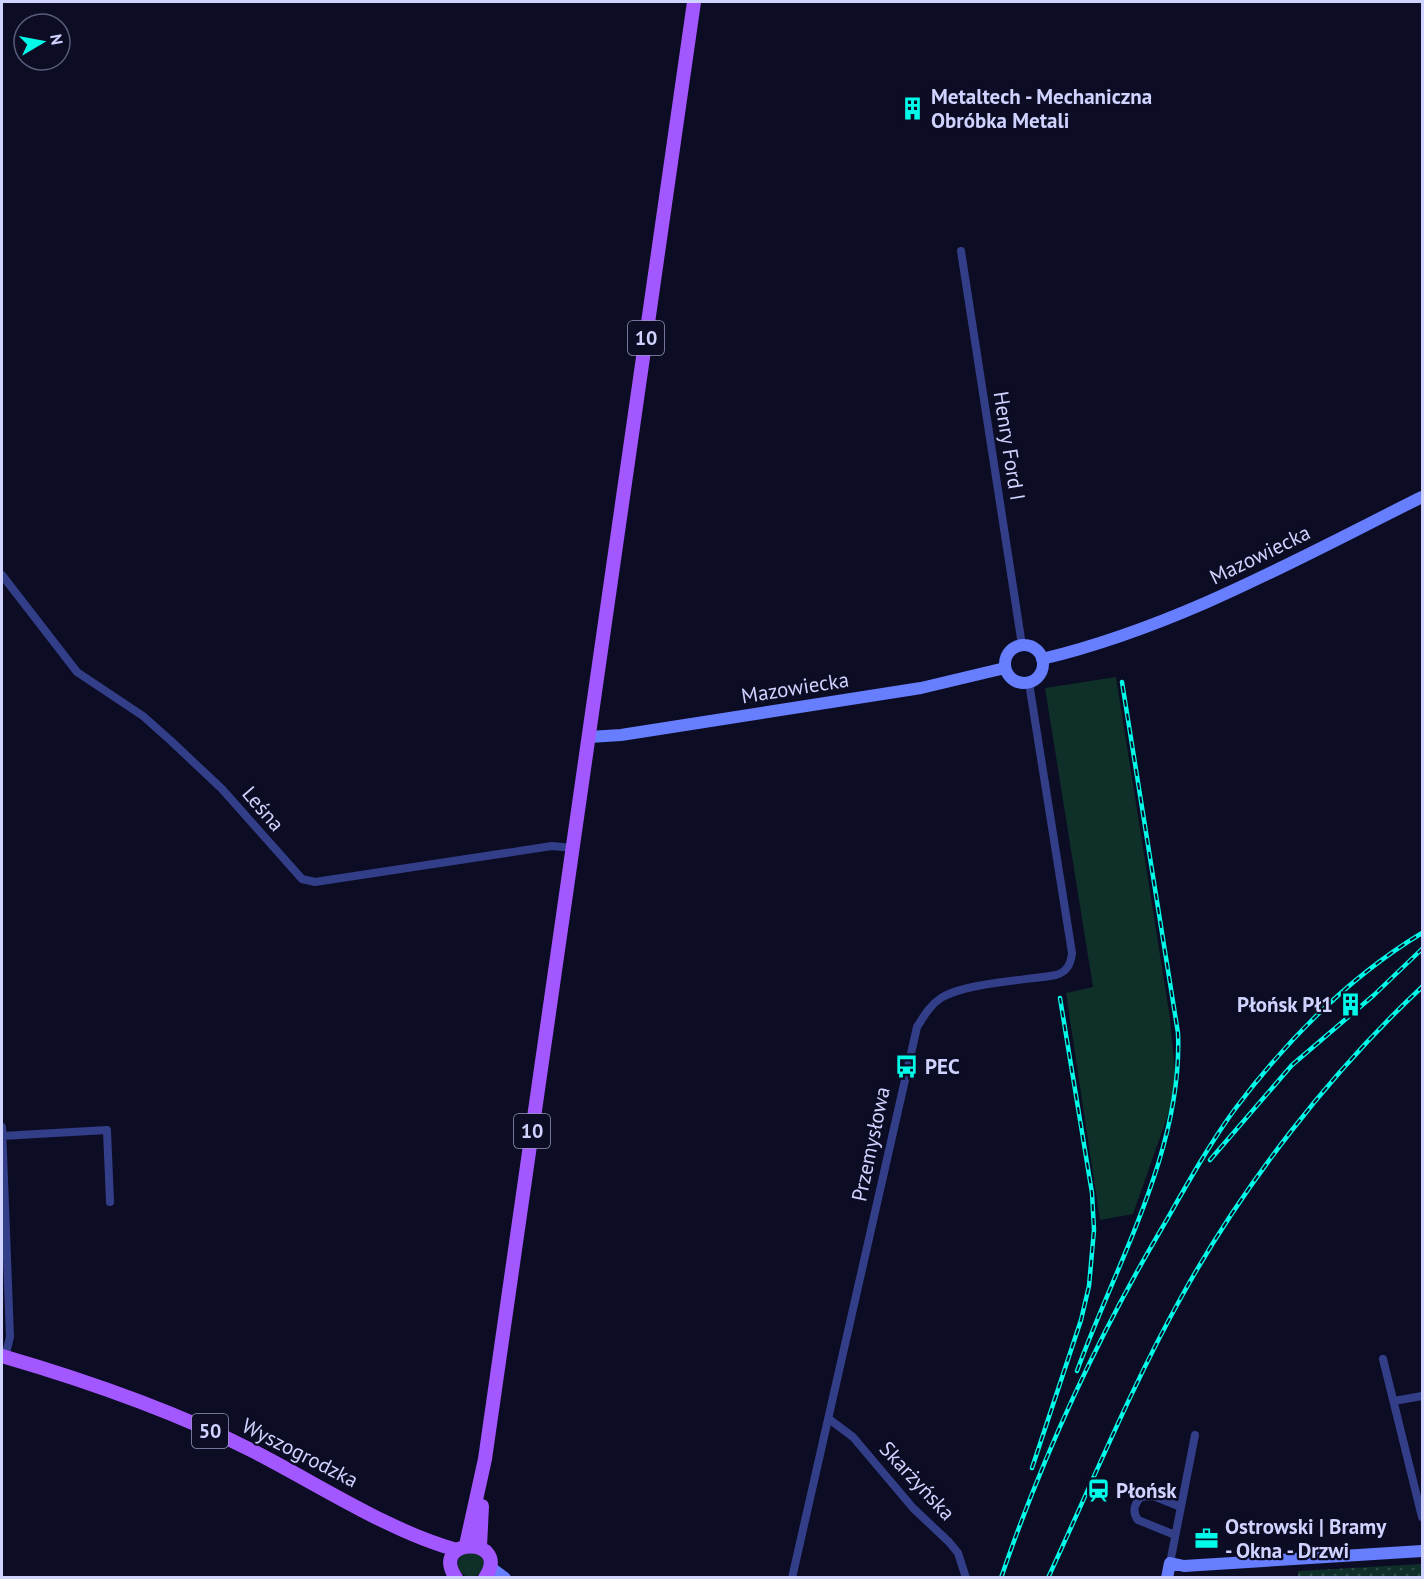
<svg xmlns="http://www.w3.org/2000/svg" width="1424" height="1579" font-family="'PT Sans',sans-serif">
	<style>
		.green { fill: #0f3029 }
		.park { fill: url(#park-dots) }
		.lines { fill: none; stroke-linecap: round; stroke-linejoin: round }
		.street { stroke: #333e89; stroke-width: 8 }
		.secondary { stroke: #677eff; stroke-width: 12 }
		.primary { stroke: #a357ff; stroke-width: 14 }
		.rail-casing { stroke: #00fbe9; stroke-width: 4.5 }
		.rail { stroke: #0c0c25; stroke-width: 2; stroke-dasharray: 7; stroke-linecap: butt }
		.labels { text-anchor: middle; stroke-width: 4.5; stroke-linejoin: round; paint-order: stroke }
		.shield { fill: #0c0c25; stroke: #9597be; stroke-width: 1.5 }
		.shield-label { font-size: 20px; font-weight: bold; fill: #d0d3ff }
		.poi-label { font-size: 21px; font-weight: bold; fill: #d0d3ff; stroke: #0c0c25; text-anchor: start }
		.street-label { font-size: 21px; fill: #d0d3ff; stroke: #0c0c25 }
	</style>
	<defs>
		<pattern id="park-dots" width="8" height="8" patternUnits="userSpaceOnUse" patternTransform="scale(1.5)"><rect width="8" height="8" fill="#0f3029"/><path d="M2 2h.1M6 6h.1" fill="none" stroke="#314d49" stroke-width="1.8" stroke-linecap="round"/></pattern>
	</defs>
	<rect width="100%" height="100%" fill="#0c0c25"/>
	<path class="green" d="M1116,677L1170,1018L1175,1073L1170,1109L1133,1214L1100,1220L1066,993L1093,987L1045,688Z
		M458 1564a13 13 0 1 1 26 0a13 13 0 1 1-26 0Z"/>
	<path class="park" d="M1422,1564V1577H1285L1298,1576V1571Z"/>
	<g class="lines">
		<path class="street" d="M961,251L1022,645
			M2,575L77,672L143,716L170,740L222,789L302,879L315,882L552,846L573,848
			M2,1127L10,1337L5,1357
			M2,1136L107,1130L110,1202
			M1383,1359L1422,1517
			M1394,1401L1422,1396
			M829,1419L853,1437L913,1508L949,1542L958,1553L966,1578
			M1175,1535L1138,1520C1132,1512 1134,1504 1141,1497L1153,1496L1181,1507
			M1170,1563L1195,1435
			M792,1578L917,1027C924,1016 930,1005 941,998C964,983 1028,980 1056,975C1067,972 1071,964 1072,953L1029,683"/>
		<path class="secondary" d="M1005 664a19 19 0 1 1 38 0a19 19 0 1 1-38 0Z
			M1042,659C1177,627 1299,558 1422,497
			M589,737L621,735L921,688L1005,668
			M490,1567L505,1578
			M1167,1578L1170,1563L1184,1566L1422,1551"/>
		<path class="primary" d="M2,1356C88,1381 172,1410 253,1451C316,1483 390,1532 457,1550
			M466,1545L485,1459L694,2
			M480,1547L482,1506
			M456,1578C428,1536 513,1536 485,1578"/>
		<defs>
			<path id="rail" d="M1210,1160L1292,1065L1374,995L1422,949
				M1077,1371C1116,1264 1183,1149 1178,1033L1122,682
				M1032,1468L1081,1320L1089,1286L1094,1230L1092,1193L1060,998
				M1001,1578C1043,1455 1096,1340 1162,1228C1185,1188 1208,1146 1235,1109C1287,1040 1349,977 1422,933
				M1048,1578C1092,1483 1132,1385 1183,1294C1244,1184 1330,1073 1422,987"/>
		</defs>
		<use href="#rail" class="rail-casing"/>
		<use href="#rail" class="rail"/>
	</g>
	<defs>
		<symbol id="building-bare" viewBox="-9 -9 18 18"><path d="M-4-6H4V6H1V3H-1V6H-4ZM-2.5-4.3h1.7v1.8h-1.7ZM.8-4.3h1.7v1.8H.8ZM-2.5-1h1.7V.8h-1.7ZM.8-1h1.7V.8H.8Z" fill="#00fbe9" stroke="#0c0c25" stroke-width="2.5" paint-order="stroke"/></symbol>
		<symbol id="bus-bare" viewBox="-9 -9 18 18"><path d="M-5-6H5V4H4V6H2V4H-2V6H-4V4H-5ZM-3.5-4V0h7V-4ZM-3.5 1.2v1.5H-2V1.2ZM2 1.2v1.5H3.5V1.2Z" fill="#00fbe9" stroke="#0c0c25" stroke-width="2.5" paint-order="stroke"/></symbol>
		<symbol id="station-bare" viewBox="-9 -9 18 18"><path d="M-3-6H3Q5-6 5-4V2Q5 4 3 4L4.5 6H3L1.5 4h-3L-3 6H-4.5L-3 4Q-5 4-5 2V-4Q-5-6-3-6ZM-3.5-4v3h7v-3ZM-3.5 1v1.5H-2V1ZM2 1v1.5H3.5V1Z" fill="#00fbe9" stroke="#0c0c25" stroke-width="2.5" paint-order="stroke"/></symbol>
		<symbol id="office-bare" viewBox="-9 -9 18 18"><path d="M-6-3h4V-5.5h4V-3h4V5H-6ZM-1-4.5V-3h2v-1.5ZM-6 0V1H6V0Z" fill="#00fbe9" stroke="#0c0c25" stroke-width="2.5" paint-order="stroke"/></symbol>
	</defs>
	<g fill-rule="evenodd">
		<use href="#building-bare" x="896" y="92" width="33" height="33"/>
		<use href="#building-bare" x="1334" y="988" width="33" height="33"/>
		<use href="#bus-bare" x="890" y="1050" width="33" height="33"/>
		<use href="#station-bare" x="1082" y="1474" width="33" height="33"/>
		<use href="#office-bare" x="1190" y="1522" width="33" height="33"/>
	</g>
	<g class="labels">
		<g class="shield">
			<rect x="628" y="321" width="36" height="34" rx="4.5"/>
			<rect x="514" y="1114" width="36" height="34" rx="4.5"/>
			<rect x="192" y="1414" width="36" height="34" rx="4.5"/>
		</g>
		<g class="shield-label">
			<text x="646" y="345">10</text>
			<text x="532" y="1138">10</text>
			<text x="210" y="1438">50</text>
		</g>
		<g class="poi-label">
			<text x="931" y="104">Metaltech - Mechaniczna<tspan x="931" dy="24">Obróbka Metali</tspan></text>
			<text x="1333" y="1012" text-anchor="end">Płońsk Pł1</text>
			<text x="925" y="1074">PEC</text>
			<text x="1116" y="1498">Płońsk</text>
			<text x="1225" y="1534">Ostrowski | Bramy<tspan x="1225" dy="24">- Okna - Drzwi</tspan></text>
		</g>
		<g class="street-label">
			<text transform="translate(1009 446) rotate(81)" y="7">Henry Ford I</text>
			<text transform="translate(1260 555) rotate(-26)" y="7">Mazowiecka</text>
			<text transform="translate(795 688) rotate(-9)" y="7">Mazowiecka</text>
			<text transform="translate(263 809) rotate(49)" y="7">Leśna</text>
			<text transform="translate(871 1144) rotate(-78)" y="7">Przemysłowa</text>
			<text transform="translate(300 1453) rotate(27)" y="7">Wyszogrodzka</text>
			<text transform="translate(917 1481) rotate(47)" y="7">Skarżyńska</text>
		</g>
	</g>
	<rect width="1424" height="1579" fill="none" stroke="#d0d3ff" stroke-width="6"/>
	<g transform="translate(42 42) rotate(80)"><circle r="28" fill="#0c0c25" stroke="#5a5c7c" stroke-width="1.5"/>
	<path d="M0-4.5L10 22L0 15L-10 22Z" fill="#00fbe9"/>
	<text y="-9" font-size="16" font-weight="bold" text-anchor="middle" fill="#d0d3ff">N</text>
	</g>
</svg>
